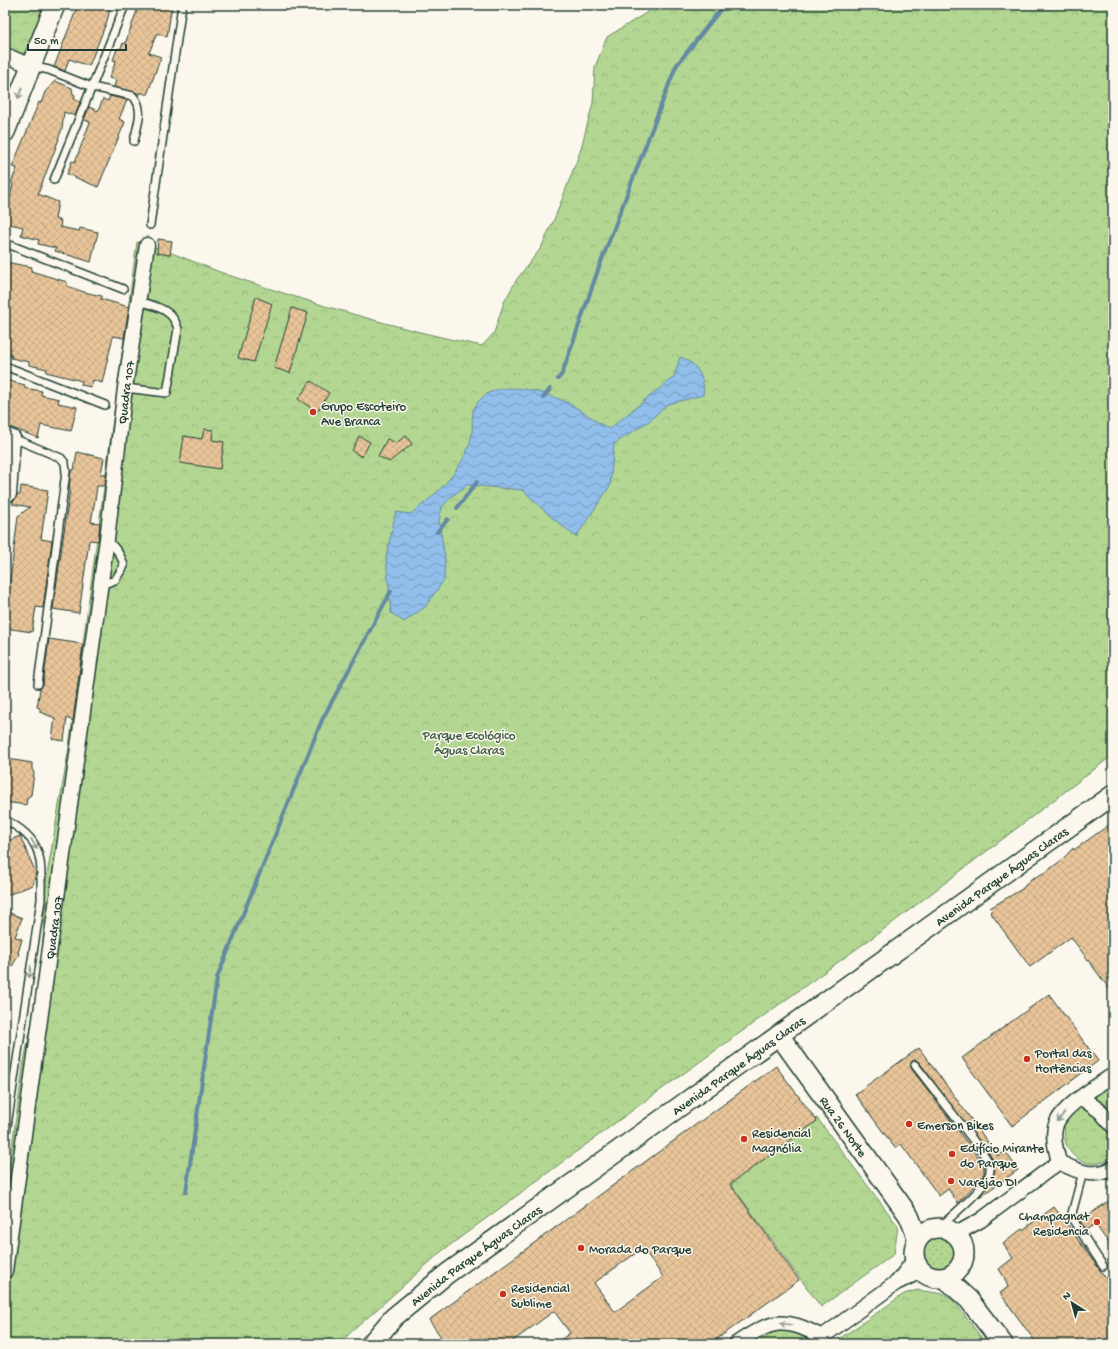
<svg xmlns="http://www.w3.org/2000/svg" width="1118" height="1349" font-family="'Gochi Hand',sans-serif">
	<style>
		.grass { fill: url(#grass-dots); stroke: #698a63 }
		.park { fill: url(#park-crowns); stroke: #698a63 }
		.water { fill: url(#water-waves); stroke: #638aa2 }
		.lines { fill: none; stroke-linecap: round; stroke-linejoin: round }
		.stream { stroke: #638aa2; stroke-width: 4 }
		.building { fill: url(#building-cross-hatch); stroke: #1f3d34; fill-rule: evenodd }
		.lane-casing { stroke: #1f3d34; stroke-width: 10 }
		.street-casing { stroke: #1f3d34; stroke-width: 17 }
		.secondary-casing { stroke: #1f3d34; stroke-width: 22 }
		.lane { stroke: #fbf7ec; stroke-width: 7 }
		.street { stroke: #fbf7ec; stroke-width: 14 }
		.secondary { stroke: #fbf7ec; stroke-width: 19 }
		.oneway { stroke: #8d9a90 }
		.poi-dot { fill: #c8321e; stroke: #fbf7ec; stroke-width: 1.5 }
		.labels { text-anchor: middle; stroke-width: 3; stroke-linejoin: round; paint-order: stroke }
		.street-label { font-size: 13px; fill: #1f3d34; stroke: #fbf7ec }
		.poi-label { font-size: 13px; fill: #1f3d34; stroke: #fbf7ec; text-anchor: start }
		.park-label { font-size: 13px; fill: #3d5c47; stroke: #fbf7ec }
	</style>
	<defs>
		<pattern id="grass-dots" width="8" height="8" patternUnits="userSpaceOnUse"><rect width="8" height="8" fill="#b3d792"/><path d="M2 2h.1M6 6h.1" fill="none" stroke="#9ab97e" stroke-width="1.8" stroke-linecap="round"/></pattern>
		<pattern id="park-crowns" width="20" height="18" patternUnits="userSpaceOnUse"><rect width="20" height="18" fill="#b3d792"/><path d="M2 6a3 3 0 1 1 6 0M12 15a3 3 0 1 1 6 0" fill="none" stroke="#9ab97e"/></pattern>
		<pattern id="water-waves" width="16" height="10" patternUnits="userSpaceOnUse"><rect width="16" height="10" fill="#91beeb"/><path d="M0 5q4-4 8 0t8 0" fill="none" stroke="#769cbf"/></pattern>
		<pattern id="building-cross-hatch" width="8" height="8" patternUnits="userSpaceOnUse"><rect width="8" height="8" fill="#e8c499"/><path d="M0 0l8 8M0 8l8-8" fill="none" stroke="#c7a984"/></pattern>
	</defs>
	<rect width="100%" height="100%" fill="#fbf7ec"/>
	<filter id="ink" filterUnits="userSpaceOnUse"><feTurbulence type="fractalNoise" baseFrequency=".025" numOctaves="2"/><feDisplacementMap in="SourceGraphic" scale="8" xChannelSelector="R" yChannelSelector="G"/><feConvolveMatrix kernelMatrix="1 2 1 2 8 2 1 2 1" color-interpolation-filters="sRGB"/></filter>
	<g filter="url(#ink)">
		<path class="grass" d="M919 1248a21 21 0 1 1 42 0a21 21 0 1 1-42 0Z"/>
		<path class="park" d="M5,5H48C39,29 37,59 5,56Z
			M659,5H1113V755L891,924L626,1115L442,1251L348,1335L340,1344H5V1196L24,1061L41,980L46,881L69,747L137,242C170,250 201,266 234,277C315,304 398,329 482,346L494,333L504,302L517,279L541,248L556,215L580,152L593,103L595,67L607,37Z
			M1113,1083V1157C1096,1169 1074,1164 1066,1144C1064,1139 1065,1131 1064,1125L1074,1111Z
			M817,1118L898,1226L894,1254L821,1307L730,1183Z
			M917,1290L944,1294L954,1301L986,1344H843L839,1339L904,1294Z
			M787,1328C797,1331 809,1334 814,1344H757L774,1331Z"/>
		<path class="water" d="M680,357C696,362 706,378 703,395L668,404L649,421L614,444L610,486L576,537L550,516L523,490L467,485L451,497L442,507L439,521L445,558L444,580L425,607L404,622L391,613L386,557L396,512L411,514C431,498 451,482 463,459C467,452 471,441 472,433C473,425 471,416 474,409C490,374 542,391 568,403C582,410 595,421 609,429L674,377Z"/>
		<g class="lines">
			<path class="stream" d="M558,379L562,374L598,270L676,66L724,5
				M543,398L550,389
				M457,508L477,482
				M437,532L448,519
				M186,1192L217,978L322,720L391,591"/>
		</g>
		<path class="building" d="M78,5H111L107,21L89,66L69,59L65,71L54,67Z
			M139,5H172L167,37L157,33L149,53L161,57L147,95L141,92V94L114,87L116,80L109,78L116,61L113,60L117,49L121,48L123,43L125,44Z
			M55,81L72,88L73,94L75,95L74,99L80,102L75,116L64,112L62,129L58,139H59L38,194L58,202L55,219L61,221L60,227L79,231L80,228L98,232L91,262L55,251L56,248L38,244L39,240L21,235L23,227L5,223V206L8,207L13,184L11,183L17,168L12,167L39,102L41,103L45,92Z
			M110,96L127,100L119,119L125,122L98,187L67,174L72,161L75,162L90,122L84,120L89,107L98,111L103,99L108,101Z
			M158,239L172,241L170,255L157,253Z
			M5,262L32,267L31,271L67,282V286L84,292L102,296L101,299L129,307L124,338L113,336L102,383L93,380L91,387L81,385L82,381L46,372L47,369L29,365V362L11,358L12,356L5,354Z
			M256,297L272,304L254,362L238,358Z
			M292,308L308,313L290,373L274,368Z
			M5,380L25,385L24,388L42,391L41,395L59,399L58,403L77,407L71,431L41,425L38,438L5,425Z
			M311,381L329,393L317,412L298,399Z
			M204,429L213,430L212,440L224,442L220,469L180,463L184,436L202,439Z
			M359,436L370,442L362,457L352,451Z
			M406,436L412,444L389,462L378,456L387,439L396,443Z
			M77,452L104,458L101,474H106L105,486H97L96,494L91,522L100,523L98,541L90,540L89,541L79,613L53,609L70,490H69L71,470H74Z
			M21,486L48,490L41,539L52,541L43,608L36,607L32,632L5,628V589H9L18,516L30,507L12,504L17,495H20Z
			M49,639L83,644L73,721L67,718L64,741L52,739L55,718L40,712V708L37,707L40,689L43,685Z
			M8,759L32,763V769L34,773L31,795L27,798L26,805L5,802V769Z
			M1113,822V994L1071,937L1030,967L990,912L992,910L990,908L1022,889L1031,879L1046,872L1063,859L1073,848L1074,850Z
			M20,836L36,873L33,885L5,896V842Z
			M5,911L22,918L15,937L22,939L18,953L19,954L5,979Z
			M1049,994L1098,1061L1012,1126L962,1058Z
			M919,1048L998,1156L1005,1151L1018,1170L978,1198L993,1177L995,1169L992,1159L919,1062L915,1060L912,1061L911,1068L984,1165V1174L980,1180L958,1203L948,1189L939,1196L901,1144L895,1148L855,1094Z
			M776,1066L817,1121L730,1184L799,1280L710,1344H555L570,1333L554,1311L509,1344H446L429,1320ZM643,1248L663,1277L615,1312L594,1283Z
			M1113,1198V1249L1095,1224L1086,1230L1080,1221Z
			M1054,1207L1070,1228L1072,1227L1078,1236L1076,1237L1113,1288V1344H1037L1000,1293L1008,1287L1004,1277L999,1269L1013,1258L1003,1244L1019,1231L1024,1229Z"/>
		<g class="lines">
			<defs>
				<path id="lane" d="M31,66L49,70L92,87L133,96C145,109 137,126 134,141
					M54,180L125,5
					M150,225L182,5
					M5,243L123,289
					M5,366L105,405
					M125,388L167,393L178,329C173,309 155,306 138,301
					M13,438L61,458L65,463L66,472L38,684
					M101,585L115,580L124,566C122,555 115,548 107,539
					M5,820C45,840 41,860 41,900L5,1139
					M915,1065L980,1149C984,1155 990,1161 990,1169C991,1185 951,1216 939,1228
					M1083,1172L1071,1217L1103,1266"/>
				<g id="street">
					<path d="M5,55L31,66"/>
					<path d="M5,435L13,438L9,494"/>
					<path d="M1113,1075C1097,1086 1065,1105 1057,1122C1051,1134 1056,1150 1059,1162C1076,1171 1095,1179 1113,1168"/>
					<path d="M1082,1098L1100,1111L1113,1126"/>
					<path d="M956,1234L981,1220L1059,1162"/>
					<path id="s1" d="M5,1271L107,539L125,388L147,245"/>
					<path d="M899,1280L915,1259"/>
					<path d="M822,1337L896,1283L921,1271"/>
					<path d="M736,1344C772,1320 783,1316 822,1337"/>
				</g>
				<g id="secondary">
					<path d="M5,132L55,5"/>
					<path id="s2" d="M779,1035L909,1216L918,1239"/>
					<circle cx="939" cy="1253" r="25"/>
					<path d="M945,1278L969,1300L1003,1344"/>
					<path id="s3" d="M371,1344L394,1317L448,1273L1113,795"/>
				</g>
			</defs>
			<use href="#lane" class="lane-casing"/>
			<use href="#street" class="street-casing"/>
			<use href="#secondary" class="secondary-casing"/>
			<use href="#lane" class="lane"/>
			<use href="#street" class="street"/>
			<use href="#secondary" class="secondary"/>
		</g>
		<defs><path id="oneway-shaft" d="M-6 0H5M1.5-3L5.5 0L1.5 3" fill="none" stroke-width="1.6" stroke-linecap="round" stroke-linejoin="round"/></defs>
		<g class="oneway">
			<use href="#oneway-shaft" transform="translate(20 93) rotate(111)"/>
			<use href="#oneway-shaft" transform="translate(34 844) rotate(61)"/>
			<use href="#oneway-shaft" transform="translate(30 972) rotate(98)"/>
			<use href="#oneway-shaft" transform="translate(1061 1117) rotate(128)"/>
			<use href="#oneway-shaft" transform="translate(786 1324) rotate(-171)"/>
		</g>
	</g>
	<g class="poi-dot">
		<circle cx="313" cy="412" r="4"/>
		<circle cx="1027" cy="1059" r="4"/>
		<circle cx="909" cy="1124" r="4"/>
		<circle cx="744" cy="1139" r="4"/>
		<circle cx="952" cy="1154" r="4"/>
		<circle cx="951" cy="1181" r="4"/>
		<circle cx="1097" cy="1222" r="4"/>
		<circle cx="581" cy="1248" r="4"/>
		<circle cx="503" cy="1294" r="4"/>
	</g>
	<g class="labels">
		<g class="street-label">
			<text dy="5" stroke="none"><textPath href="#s1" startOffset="887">Quadra 107</textPath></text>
			<text dy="5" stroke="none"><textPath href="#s3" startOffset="786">Avenida Parque Águas Claras</textPath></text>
			<text dy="5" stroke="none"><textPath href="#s1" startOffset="347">Quadra 107</textPath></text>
			<text dy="5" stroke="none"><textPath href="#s3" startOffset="462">Avenida Parque Águas Claras</textPath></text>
			<text dy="5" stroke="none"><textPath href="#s2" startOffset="112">Rua 26 Norte</textPath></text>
			<text dy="5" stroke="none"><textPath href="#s3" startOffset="138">Avenida Parque Águas Claras</textPath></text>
		</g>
		<g class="poi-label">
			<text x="321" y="410">Grupo Escoteiro<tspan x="321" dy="15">Ave Branca</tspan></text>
			<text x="1035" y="1057">Portal das<tspan x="1035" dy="15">Hortências</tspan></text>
			<text x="917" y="1129">Emerson Bikes</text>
			<text x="752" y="1137">Residencial<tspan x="752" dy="15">Magnólia</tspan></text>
			<text x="960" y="1152">Edifício Mirante<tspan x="960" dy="15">do Parque</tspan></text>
			<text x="959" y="1186">Varejão DI</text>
			<text x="1089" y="1220" text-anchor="end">Champagnat<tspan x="1089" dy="15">Residencia</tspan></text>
			<text x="589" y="1253">Morada do Parque</text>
			<text x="511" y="1292">Residencial<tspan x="511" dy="15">Sublime</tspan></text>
		</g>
		<g class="park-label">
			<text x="469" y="739">Parque Ecológico<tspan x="469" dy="15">Águas Claras</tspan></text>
		</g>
	</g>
	<rect width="1118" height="1349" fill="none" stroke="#fbf7ec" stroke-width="20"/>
	<rect x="10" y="10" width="1098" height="1329" fill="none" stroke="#1f3d34" stroke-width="1.5" filter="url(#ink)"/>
	<g transform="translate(1072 1303) rotate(323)" stroke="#fbf7ec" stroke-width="3" paint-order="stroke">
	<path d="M0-3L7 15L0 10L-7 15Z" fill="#1f3d34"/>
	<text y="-6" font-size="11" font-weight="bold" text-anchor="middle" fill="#1f3d34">N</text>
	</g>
	<path d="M28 44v6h98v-6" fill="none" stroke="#1f3d34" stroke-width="2"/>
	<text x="34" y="44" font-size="12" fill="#1f3d34" stroke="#fbf7ec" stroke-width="3" paint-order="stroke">50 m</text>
</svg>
